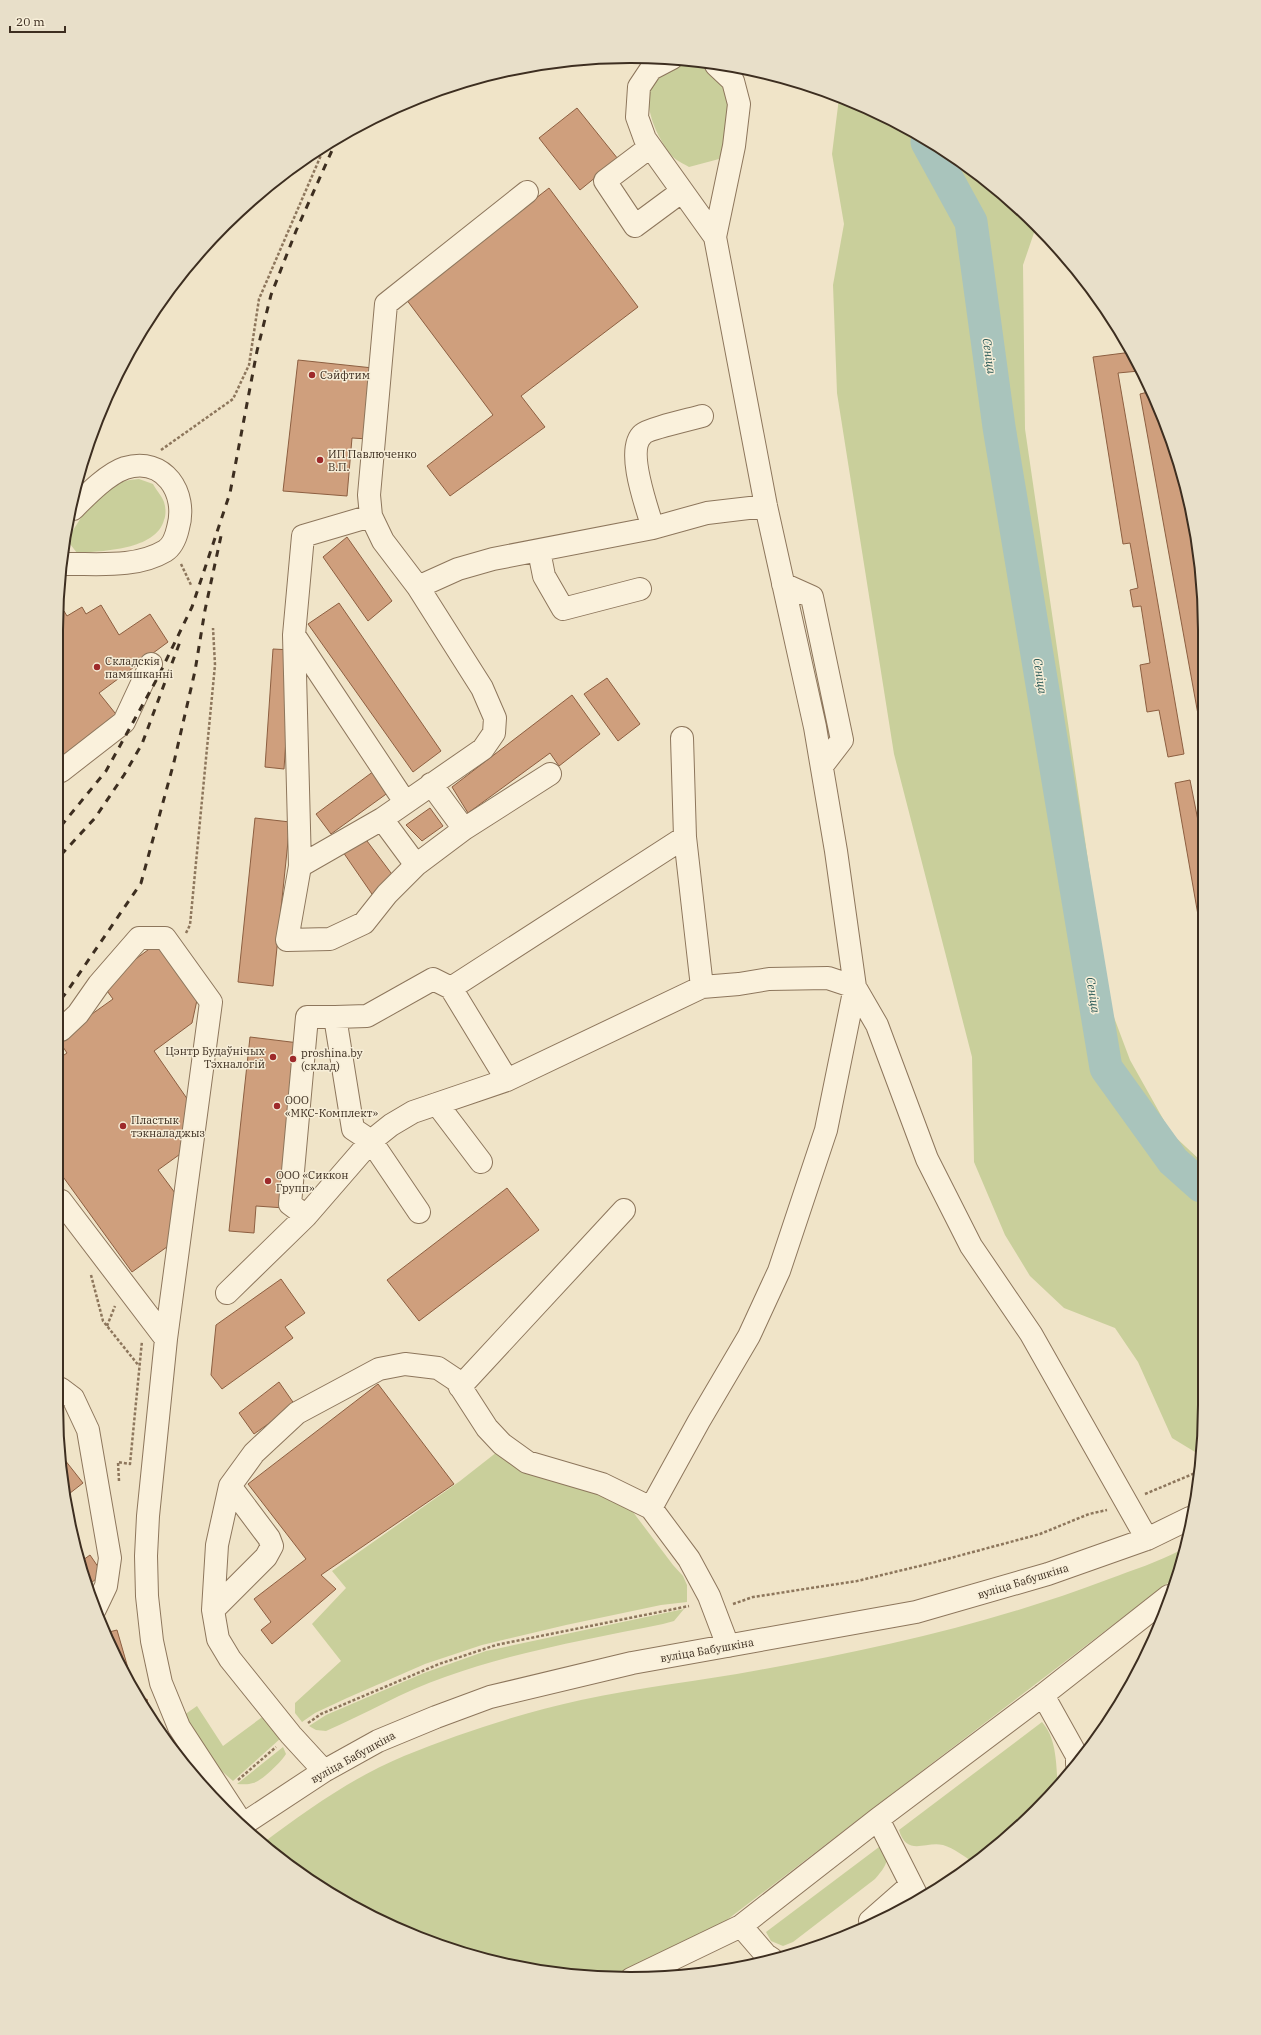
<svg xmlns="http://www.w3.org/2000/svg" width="1261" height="2035" font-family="'IBM Plex Serif',serif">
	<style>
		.green { fill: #c9cf9b }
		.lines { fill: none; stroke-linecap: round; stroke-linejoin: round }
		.river { stroke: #a9c4bc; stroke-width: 33 }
		.building { fill: #cf9f7d; stroke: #8d5f41 }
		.minor-casing { stroke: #8d765c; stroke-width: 24 }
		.path { stroke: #8d765c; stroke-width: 2.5; stroke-dasharray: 3 2; stroke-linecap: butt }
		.minor { stroke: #faf1dc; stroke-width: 22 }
		.rail { stroke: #3d2e20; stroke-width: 3; stroke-dasharray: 7 7; stroke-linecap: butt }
		.poi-dot { fill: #9e2a2b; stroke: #f7eed8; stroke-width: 1.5 }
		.labels { text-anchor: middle; stroke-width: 3; stroke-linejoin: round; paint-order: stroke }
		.poi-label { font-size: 11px; fill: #3d2e20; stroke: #f7eed8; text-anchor: start }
		.street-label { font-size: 11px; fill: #3d2e20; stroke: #f7eed8 }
		.water-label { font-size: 12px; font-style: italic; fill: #2f5d5a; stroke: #f7eed8 }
		.rim { fill: none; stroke: #3d2e20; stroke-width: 2 }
	</style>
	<rect width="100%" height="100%" fill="#f0e4c8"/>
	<path class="green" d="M687,61C694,63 703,63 709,66C743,84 732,131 719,159L689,167C684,164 675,160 671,155C652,130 633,86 669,66C674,64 682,63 687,61Z
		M839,98L884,115L980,175L1036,227L1023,265L1025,429L1109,1004L1130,1060L1171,1133L1201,1161L1200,1455L1172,1438L1138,1362L1115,1328L1064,1308L1030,1276L1005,1235L974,1162L972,1057L894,754L837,393L833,285L844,224L832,154Z
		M139,479L153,484C156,490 162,496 164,502C166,508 166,515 164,520C156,550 103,551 77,553L67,540C86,510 99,481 139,479Z
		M497,1452L522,1472L597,1491L622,1503L633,1512L673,1565L683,1576L687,1585V1602L661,1605L566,1625L482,1645L425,1664L347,1698L315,1713L302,1722L295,1713V1703L341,1661L312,1624L346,1588L332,1571L460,1481Z
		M1181,1550L1173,1579L719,1926L614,1977L519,1968L446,1949L311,1882L263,1843C307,1810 353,1777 404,1756C461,1733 521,1713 581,1700C640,1687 700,1681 759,1670C878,1649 996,1622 1109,1579C1133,1570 1158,1562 1181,1550Z
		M684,1609L674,1621L663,1624C589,1639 515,1652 445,1677C403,1691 366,1714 326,1731L316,1730L309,1726L326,1715L424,1673L486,1651Z
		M197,1706L223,1746L265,1715L281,1738L233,1781L216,1766L184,1715Z
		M1042,1722C1057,1739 1056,1764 1058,1787L1037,1811L974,1863C965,1857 954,1848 943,1845C925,1841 907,1857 899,1830Z
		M283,1747L286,1754C281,1762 262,1781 253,1783C248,1785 242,1784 237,1784Z
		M883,1844C891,1860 886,1866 875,1879L793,1942L783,1946L771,1941L766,1932Z"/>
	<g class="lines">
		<path class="river" d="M927,142L971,222L999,427L1106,1068L1173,1161L1201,1186"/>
	</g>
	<path class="building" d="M577,108L618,159L580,190L539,138Z
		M549,188L638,307L521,396L545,427L450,496L427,466L493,415L406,299Z
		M1132,352L1139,371L1118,373L1184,754L1168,757L1159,710L1147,712L1140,665L1150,663L1141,606L1133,607L1130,590L1138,588L1130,543L1123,544L1093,357Z
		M298,360L373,368L368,439L352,438L347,496L283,491Z
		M1148,392L1185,482L1204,593L1203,742L1140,394Z
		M347,537L392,601L368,621L323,557Z
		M339,603L441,751L413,772L308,624Z
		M101,605L119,635L150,614L168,642L99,693L119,718L61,761V614L64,611L67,616L82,607L86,614Z
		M273,649L292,650L284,769L265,767Z
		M607,678L640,724L618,741L584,694Z
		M572,695L600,734L559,766L550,753L468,813L452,787Z
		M374,771L389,792L331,834L316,814Z
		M1190,780L1203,846L1202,938L1175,783Z
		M430,808L443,826L422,841L406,825Z
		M255,818L290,822L273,986L238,982Z
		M364,837L397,881L374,897L343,852Z
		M156,944L197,1000L192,1023L154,1051L188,1100L183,1152L158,1170L175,1193L171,1244L132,1272L61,1174V1057L67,1053L61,1044V1036L113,999L102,984Z
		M250,1037L299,1043L285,1208L256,1206L254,1233L229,1231Z
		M507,1188L539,1230L419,1321L387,1280Z
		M281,1279L305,1313L285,1327L293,1338L222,1389L211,1375L216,1325Z
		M279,1382L295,1405L254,1434L239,1413Z
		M378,1384L454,1484L321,1575L336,1589L272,1644L261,1630L271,1622L254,1599L306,1559L248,1484Z
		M61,1455L83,1483L65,1497L61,1480Z
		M90,1555L105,1577L96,1579L86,1587L81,1565L85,1562L83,1560Z
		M117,1630L134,1689L115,1659L105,1633Z
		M147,1699L150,1714L141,1701Z"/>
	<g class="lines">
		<defs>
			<path id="minor" d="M672,58L651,69L639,87L637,117L645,139L715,237
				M716,65L733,81L739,104L734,146L715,237L766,506L815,727L836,851L855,987L877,1025L927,1159L971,1246L1031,1334L1147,1539
				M650,147L605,181L635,226L681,192
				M371,516L303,536L294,635L405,802
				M653,528C647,508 625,449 643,434C648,429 692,419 702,416
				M539,551L544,576L563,609L640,589
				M61,564C94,563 135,569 165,551C173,546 176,537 178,528C188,493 164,456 125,468C107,474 86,496 73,509
				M783,584L812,597L842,740L822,766
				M418,587L458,569L493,559L653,528L707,513L766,506
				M294,635L300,866L287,940L330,939L364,923L387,894L416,865
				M682,738L685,837
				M61,771L124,722L151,664
				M382,819L416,865L464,829L431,784
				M464,829L550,774
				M300,866L382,819L483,749L494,733L495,718L482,688L418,587L383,541L371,516L369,495L386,304L527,192
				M451,988L685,837L702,987
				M335,1017L367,1016L433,979L451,988L507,1080
				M61,1030L78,1014L99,984L139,938H165L211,1002L166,1339
				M437,1104L481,1162
				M61,1201L166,1339L148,1516L146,1556L147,1596L152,1641L161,1683L179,1727L243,1825
				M306,1216L290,1204L307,1017H335L353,1129L371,1141L419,1212
				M227,1293L306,1216L371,1141L391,1125L413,1112L507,1080L702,987L739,984L769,979L828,978L855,987L826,1130L779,1271L749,1336L699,1421L651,1508
				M460,1387L624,1210
				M61,1389L73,1398L88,1430L110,1558L106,1586L95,1609
				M213,1610L266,1557L272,1546L269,1538L230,1486
				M1043,1695L1077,1756V1764
				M324,1771L291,1735L230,1659L218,1639L213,1610L217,1545L230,1486L254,1453L297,1413L379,1369L405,1364L438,1368L456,1380L487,1428L502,1444L527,1462L602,1484L651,1508L689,1559L709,1596L728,1646
				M878,1819L918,1898
				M242,1825L324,1771L378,1741L436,1717L490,1697L632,1663L916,1612L1048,1574L1147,1539L1190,1518
				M870,1921L911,1885
				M741,1926L766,1955L772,1959
				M631,1979L741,1926L878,1819L1043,1695L1169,1596"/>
		</defs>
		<use href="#minor" class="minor-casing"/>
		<path class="path" d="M161,450L233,399L249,365L259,299L325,146
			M181,564L191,585
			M186,933L190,925L215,665L213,628
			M91,1275L103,1321L139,1366
			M107,1326L115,1306
			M119,1481L118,1462L130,1464L142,1341
			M1145,1494L1200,1471
			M733,1604L753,1597L857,1581L932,1563L1040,1534L1089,1514L1107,1510
			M308,1723L321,1714L439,1664L496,1645L689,1606
			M238,1780L276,1747"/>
		<use href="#minor" class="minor"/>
		<path class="rail" d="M61,826L106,771L158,677L192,607L230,493L257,351L271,295L296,231L338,137
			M61,855L95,818L124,775L142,744L181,639
			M61,999L66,993L141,883L174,762L195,671L205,610L221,536"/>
	</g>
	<g class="poi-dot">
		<circle cx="312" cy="375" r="4"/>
		<circle cx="320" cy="460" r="4"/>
		<circle cx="97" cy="667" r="4"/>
		<circle cx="273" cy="1057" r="4"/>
		<circle cx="293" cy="1059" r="4"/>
		<circle cx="277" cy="1106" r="4"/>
		<circle cx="123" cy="1126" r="4"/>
		<circle cx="268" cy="1181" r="4"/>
	</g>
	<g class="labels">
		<g class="poi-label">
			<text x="320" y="379">Сэйфтим</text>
			<text x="328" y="458">ИП Павлюченко<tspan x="328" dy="13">В.П.</tspan></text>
			<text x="105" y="665">Складскія<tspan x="105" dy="13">памяшканні</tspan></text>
			<text x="265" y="1055" text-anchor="end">Цэнтр Будаўнічых<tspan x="265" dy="13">Тэхналогій</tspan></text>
			<text x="301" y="1057">рroshina.by<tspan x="301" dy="13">(склад)</tspan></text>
			<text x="285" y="1104">ООО<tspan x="285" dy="13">«МКС-Комплект»</tspan></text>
			<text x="131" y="1124">Пластык<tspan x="131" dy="13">тэкналаджыз</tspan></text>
			<text x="276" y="1179">ООО «Сиккон<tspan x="276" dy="13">Групп»</tspan></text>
		</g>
		<g class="street-label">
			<text transform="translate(1023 1581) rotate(-17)" y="4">вуліца Бабушкіна</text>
			<text transform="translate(707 1650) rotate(-10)" y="4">вуліца Бабушкіна</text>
			<text transform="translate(353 1757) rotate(-29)" y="4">вуліца Бабушкіна</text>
		</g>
		<g class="water-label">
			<text transform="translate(989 356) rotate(82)" y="4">Сеніца</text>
			<text transform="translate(1040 676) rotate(81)" y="4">Сеніца</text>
			<text transform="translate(1093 995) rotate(81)" y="4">Сеніца</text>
		</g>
	</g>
	<path d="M0 0H1261V2035H0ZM630 63H631A567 567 0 0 1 1198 630V1405A567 567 0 0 1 631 1972H630A567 567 0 0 1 63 1405V630A567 567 0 0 1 630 63Z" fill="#e8dfc9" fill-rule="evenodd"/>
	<path class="rim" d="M630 63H631A567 567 0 0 1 1198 630V1405A567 567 0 0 1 631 1972H630A567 567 0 0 1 63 1405V630A567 567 0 0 1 630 63Z"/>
	<path d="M10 26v6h55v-6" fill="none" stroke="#3d2e20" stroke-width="2"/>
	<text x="16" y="26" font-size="12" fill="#3d2e20" stroke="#f7eed8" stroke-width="3" paint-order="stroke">20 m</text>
</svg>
